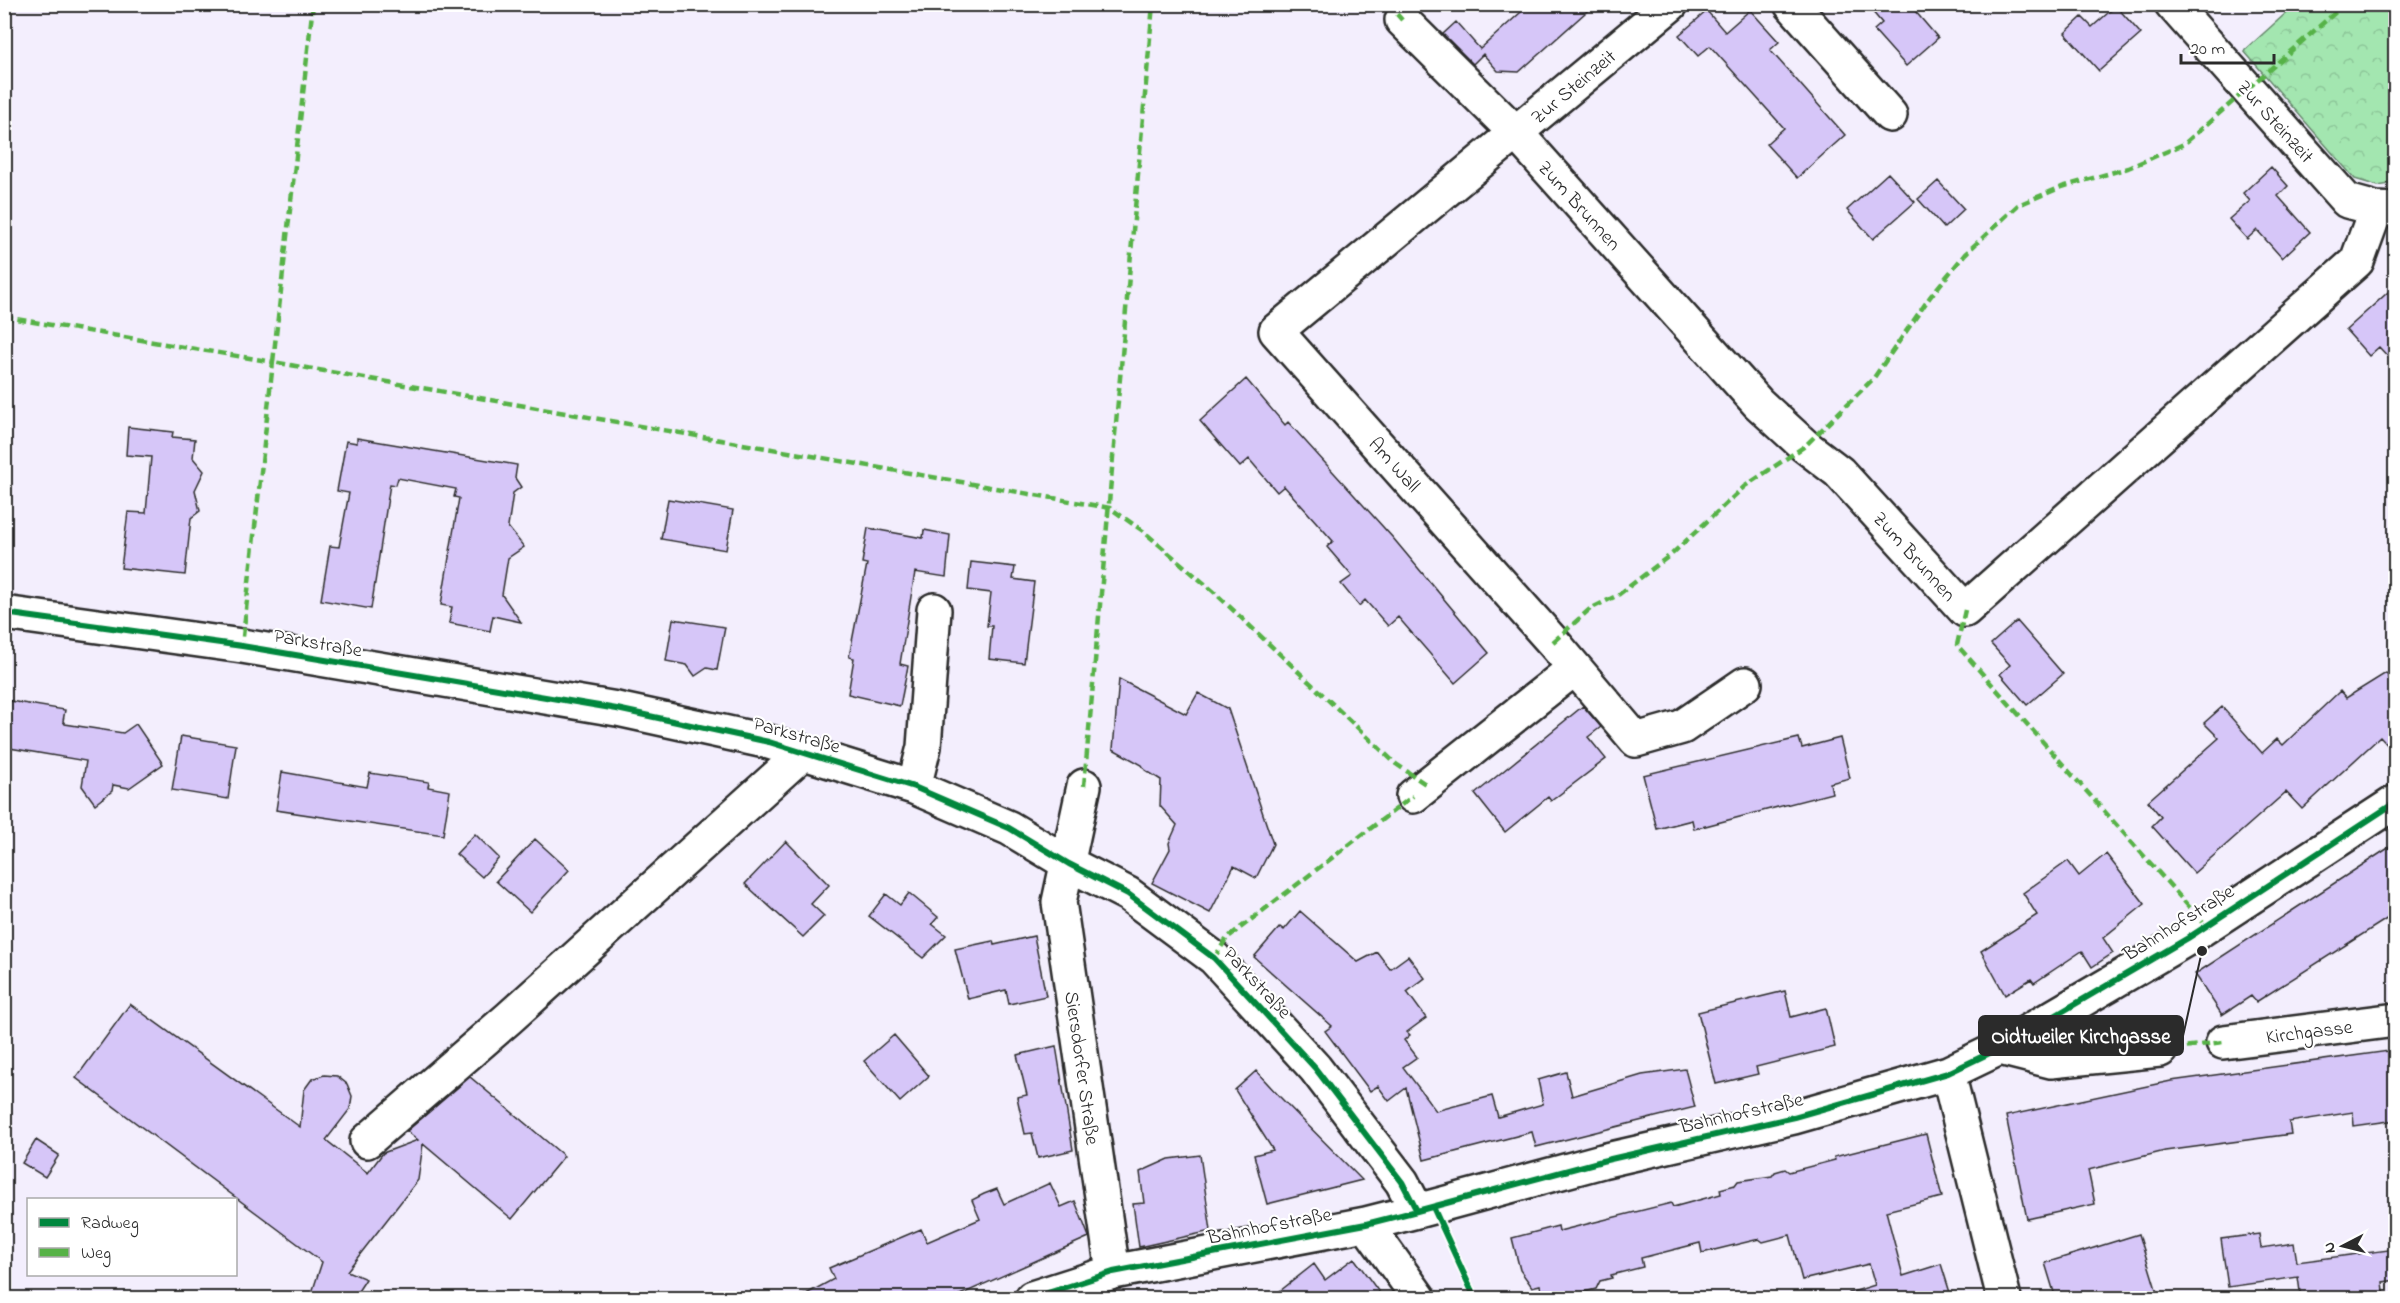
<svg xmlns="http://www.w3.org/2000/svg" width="2400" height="1303" font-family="'Indie Flower',sans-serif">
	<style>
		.park { fill: url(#park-crowns); stroke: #67886e; stroke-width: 1.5 }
		.building { fill: #d6c6f8; stroke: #2b2b2b; stroke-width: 1.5 }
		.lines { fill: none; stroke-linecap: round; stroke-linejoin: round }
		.minor-casing { stroke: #2b2b2b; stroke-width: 38 }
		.minor { stroke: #fff; stroke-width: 33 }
		.quiet { stroke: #56b246; stroke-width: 4.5; stroke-dasharray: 9 4.5; stroke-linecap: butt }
		.cycleway-casing { stroke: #fff; stroke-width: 10 }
		.cycleway { stroke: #00873e; stroke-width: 6 }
		.labels { text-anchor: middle; stroke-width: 4.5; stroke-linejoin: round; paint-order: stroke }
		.street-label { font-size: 20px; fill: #2b2b2b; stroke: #fff }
		.leader { fill: none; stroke: #2b2b2b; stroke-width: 2 }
		.callout-dot { fill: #2b2b2b; stroke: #fff; stroke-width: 2 }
		.callout { fill: #2b2b2b; stroke: #2b2b2b; stroke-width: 2 }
		.callout-label { font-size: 21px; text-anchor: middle; font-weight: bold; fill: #fff }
	</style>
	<defs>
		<pattern id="park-crowns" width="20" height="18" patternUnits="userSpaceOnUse" patternTransform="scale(1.5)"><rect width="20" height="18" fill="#a3e6b0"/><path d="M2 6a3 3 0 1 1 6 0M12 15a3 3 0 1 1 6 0" fill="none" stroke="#8cc598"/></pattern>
	</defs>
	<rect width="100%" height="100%" fill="#f3eefd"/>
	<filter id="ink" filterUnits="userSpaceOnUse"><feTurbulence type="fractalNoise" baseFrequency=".0167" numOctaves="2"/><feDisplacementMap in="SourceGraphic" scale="12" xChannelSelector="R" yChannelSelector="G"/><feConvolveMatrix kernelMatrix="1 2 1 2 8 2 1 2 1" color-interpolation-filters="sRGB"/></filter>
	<g filter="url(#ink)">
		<path class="park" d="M2295,5H2395V183L2378,186L2355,179L2244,51Z"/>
		<path class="building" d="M1530,4H1595L1519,72L1498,71L1483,54L1473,64L1443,34L1456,22L1480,49Z
			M1866,4H1909L1938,38L1906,66L1874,30L1882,23Z
			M2116,6L2141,34L2099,71L2065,33L2082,17L2092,27Z
			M1750,10L1779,42L1770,50L1845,135L1797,178L1766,144L1784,128L1710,46L1698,56L1679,35L1707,11L1725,32Z
			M2271,167L2288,186L2278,196L2310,232L2282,258L2257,230L2247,239L2229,219L2250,201L2243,193Z
			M1888,173L1915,202L1873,239L1847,210Z
			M1938,181L1964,209L1944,228L1918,199Z
			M2396,285V365L2379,347L2369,356L2346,330Z
			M1246,379L1285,425L1288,422L1393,538L1489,653L1455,683L1398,617L1388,626L1365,600L1359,606L1341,584L1352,576L1327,547L1333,541L1284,486L1277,492L1249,459L1240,467L1200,421Z
			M128,427L173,432L172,437L195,439L193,458L204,471L195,490L200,511L191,518L185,575L121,568L128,512L146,513L151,457L126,455Z
			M357,438L517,465L515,478L521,487L513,493L508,527L524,547L508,558L502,595L521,622L493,616L490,631L449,623L452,607L441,605L459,498L454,497L456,489L398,478L396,485L390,484L371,609L321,600L330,546L339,547L349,493L337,491L346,441L357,443Z
			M668,499L733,510L726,550L661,539Z
			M868,528L923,538L924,530L950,535L946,577L915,572L900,664L908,666L900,706L848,694L854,658L849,657L867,564L862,563Z
			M971,562L1015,567L1013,579L1034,582L1024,663L989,659L992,626H987L991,593L968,590Z
			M673,619L725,627L717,670L707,668L695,676L687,665L666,661Z
			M2017,621L2063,674L2027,705L2000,674L2010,665L1991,644Z
			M2386,673L2396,688V754L2380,737L2302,809L2286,792L2194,873L2152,826L2161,817L2148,801L2219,738L2204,723L2222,707L2262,753L2277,739L2283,745L2340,691L2346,698Z
			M1119,679L1186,714L1198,693L1228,709L1273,844L1256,878L1234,866L1210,913L1152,883L1170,849L1169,843L1177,825L1160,806L1161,780L1145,770L1142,765L1113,749Z
			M4,700L65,710L63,721L65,724L123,733L136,724L163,764L129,788L113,785L112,791L95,804L82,786L86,761L4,747Z
			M1583,706L1601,727L1588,737L1606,759L1551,801L1548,797L1505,832L1475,794Z
			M181,736L236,745L228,799L172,790Z
			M1799,738L1802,748L1840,738L1850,778L1830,783L1832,793L1770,809L1694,829L1692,820L1657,829L1643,775Z
			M282,772L367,787L370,773L429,782L428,787L450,791L443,835L276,810Z
			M475,834L499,858L482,877L456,854Z
			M535,839L569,870L530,912L496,881Z
			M786,841L829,885L811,904L824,916L803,937L745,884Z
			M2396,843V913L2256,1002L2251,996L2222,1015L2195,974Z
			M2106,854L2145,904L2103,938L2113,953L2092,967L2082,951L2034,983L2031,979L2005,995L1981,951L2037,915L2023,893L2068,861L2079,876Z
			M909,893L938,917L932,924L946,935L923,958L869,916L886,894L900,905Z
			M1300,911L1358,962L1377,952L1390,969L1408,956L1425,978L1407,992L1426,1018L1407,1032L1410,1035L1404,1040L1417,1057L1403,1067L1436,1111L1492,1096L1498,1117L1543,1104L1538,1080L1566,1072L1572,1096L1642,1075L1685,1069L1695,1107L1536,1147L1532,1132L1424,1160L1406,1088L1389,1101L1378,1086L1370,1091L1325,1031L1332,1026L1254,957L1280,927L1284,930Z
			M1034,936L1046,996L1009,1004L1006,990L968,999L955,949L993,941L994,945Z
			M1785,991L1791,1017L1826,1008L1835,1047L1756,1067L1758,1074L1716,1084L1698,1012Z
			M130,1004L300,1127L304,1090L312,1079L324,1075L337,1076L347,1084L352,1096L350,1109L326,1140L368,1173L383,1153L418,1140L407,1131L470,1077L564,1156L512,1219L423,1144L418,1180L347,1271L366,1279L353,1299H310L322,1262L76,1078Z
			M894,1035L929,1076L900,1102L864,1061Z
			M1056,1046L1073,1150L1038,1158L1032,1133L1025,1134L1017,1097L1027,1095L1017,1055Z
			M2396,1050V1120L2354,1126L2353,1112L2289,1122L2291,1134L2165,1151L2088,1170L2095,1204L2027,1219L2006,1116L2171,1081Z
			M1256,1071L1280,1097L1362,1180L1267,1204L1254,1155L1273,1150L1235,1090Z
			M1926,1134L1942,1197L1886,1211L1903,1276L1941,1264L1952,1299H1850L1849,1293L1875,1285L1869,1264L1802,1280L1790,1235L1763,1242L1759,1239L1702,1253L1700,1243L1641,1258L1643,1267L1611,1275L1612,1278L1600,1281L1596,1289L1557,1299H1543L1540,1285L1532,1287L1520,1270L1512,1238L1558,1226L1559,1231L1671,1203L1673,1207L1721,1194L1720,1189L1735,1185L1738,1181L1772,1176L1775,1172L1785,1169L1789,1172L1835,1160L1834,1157Z
			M36,1140L59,1155L45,1177L22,1163Z
			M1200,1155L1211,1231L1139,1247L1133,1204L1144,1203L1140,1172L1169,1159Z
			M1050,1183L1061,1207L1075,1201L1089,1237L951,1299H797L834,1279L829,1268L921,1229L927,1242L980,1219L972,1200L984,1194L997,1189L1004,1204Z
			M2139,1234L2159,1299H2056L2045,1263Z
			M2259,1234L2261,1248L2294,1243L2297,1262L2396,1249V1280L2383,1282L2385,1299H2301L2298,1277L2228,1287L2221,1239Z
			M1354,1258L1384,1299H1270L1314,1264L1325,1280Z"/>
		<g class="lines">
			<defs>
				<path id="minor" d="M1671,4L1276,331L1553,642L1636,740L1682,727L1745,684
					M1791,4L1890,115
					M2172,4L2347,201L2376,209L2396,210
					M1402,20L1517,134L1758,403L1805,446L1839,472L1965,610L2357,261L2376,209
					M4,613L242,646L617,709L769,742L914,787L1009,828L1069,864L1128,894L1214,958L1315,1068L1402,1182L1417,1211
					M1084,786L1059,902L1113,1272
					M914,787L924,747L934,610
					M1413,796L1575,668
					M2223,1042L2396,1020
					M2000,1048L2051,1061L2160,1050
					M1948,1073L2004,1298
					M367,1141L509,1018L804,752
					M1366,1224L1419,1298
					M1032,1298L1113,1272L1366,1224L1417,1211L1602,1161L1794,1117L1948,1073L2000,1048L2188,938L2396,802"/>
			</defs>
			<use href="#minor" class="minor-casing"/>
			<use href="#minor" class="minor"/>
			<path class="quiet" d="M313,4L273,362L1110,508L1143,531L1213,591L1396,764L1427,785
				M1388,4L1402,20
				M4,317L273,362L242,646
				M1965,610L1957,645L2206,926
				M1553,642L1590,609L1618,595L1673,553L1745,486L1805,446L1873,379L1930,297L1965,254L2018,205L2062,187L2128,168L2184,144L2345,4
				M1084,786L1153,4
				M1214,958L1227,938L1413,796
				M2160,1050L2223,1042"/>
			<defs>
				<path id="cycleway" d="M4,613L242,646L617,709L769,742L914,787L1009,828L1069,864L1128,894L1214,958L1315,1068L1402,1182L1417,1211
					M1433,1207L1475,1298
					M1032,1298L1113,1272L1366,1224L1417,1211L1602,1161L1794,1117L1948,1073L2000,1048L2188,938L2396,802"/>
			</defs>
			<use href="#cycleway" class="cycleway-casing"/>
			<use href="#cycleway" class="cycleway"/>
		</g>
	</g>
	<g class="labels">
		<g class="street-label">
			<text transform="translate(1573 86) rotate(-40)" y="7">Zur Steinzeit</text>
			<text transform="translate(2276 121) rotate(48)" y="7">Zur Steinzeit</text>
			<text transform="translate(1580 205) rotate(48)" y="7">Zum Brunnen</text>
			<text transform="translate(1395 464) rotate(48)" y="7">Am Wall</text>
			<text transform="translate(1915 556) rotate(48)" y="7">Zum Brunnen</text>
			<text transform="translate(318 642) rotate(10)" y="7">Parkstraße</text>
			<text transform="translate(797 734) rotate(16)" y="7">Parkstraße</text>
			<text transform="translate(2178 922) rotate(-32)" y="7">Bahnhofstraße</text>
			<text transform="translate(1258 982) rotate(47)" y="7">Parkstraße</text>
			<text transform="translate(2309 1031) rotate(-7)" y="7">Kirchgasse</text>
			<text transform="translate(1083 1068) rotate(82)" y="7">Siersdorfer Straße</text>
			<text transform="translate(1741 1112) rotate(-13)" y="7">Bahnhofstraße</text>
			<text transform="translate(1269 1225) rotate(-11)" y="7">Bahnhofstraße</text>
		</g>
	</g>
	<path class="leader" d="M2202 951L2183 1036"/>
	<circle class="callout-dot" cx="2202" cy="951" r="6"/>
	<rect class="callout" x="1979" y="1016" width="204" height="39" rx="6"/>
	<g class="callout-label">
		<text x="2081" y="1043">Oidtweiler Kirchgasse</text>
	</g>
	<rect width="2400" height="1303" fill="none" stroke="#fff" stroke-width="24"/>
	<rect x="12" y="12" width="2376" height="1279" fill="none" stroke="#2b2b2b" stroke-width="2" filter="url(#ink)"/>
	<rect x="27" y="1198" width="210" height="78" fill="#ffffff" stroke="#aaaaaa" stroke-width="1.5"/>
	<rect x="39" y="1218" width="30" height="9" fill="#00873e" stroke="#aaaaaa" stroke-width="1.5"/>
	<text x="81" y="1228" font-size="18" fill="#2b2b2b">Radweg</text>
	<rect x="39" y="1248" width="30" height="9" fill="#56b246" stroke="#aaaaaa" stroke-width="1.5"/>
	<text x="81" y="1258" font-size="18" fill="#2b2b2b">Weg</text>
	<g transform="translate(2343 1246) rotate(263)" stroke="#ffffff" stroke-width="4.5" paint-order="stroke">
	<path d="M0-4.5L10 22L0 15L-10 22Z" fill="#2b2b2b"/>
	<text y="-9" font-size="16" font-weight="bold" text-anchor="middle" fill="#2b2b2b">N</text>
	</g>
	<path d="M2181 54v9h93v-9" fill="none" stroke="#2b2b2b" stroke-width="3"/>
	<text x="2190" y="54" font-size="18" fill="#2b2b2b" stroke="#ffffff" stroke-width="4.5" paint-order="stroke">20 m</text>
</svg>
